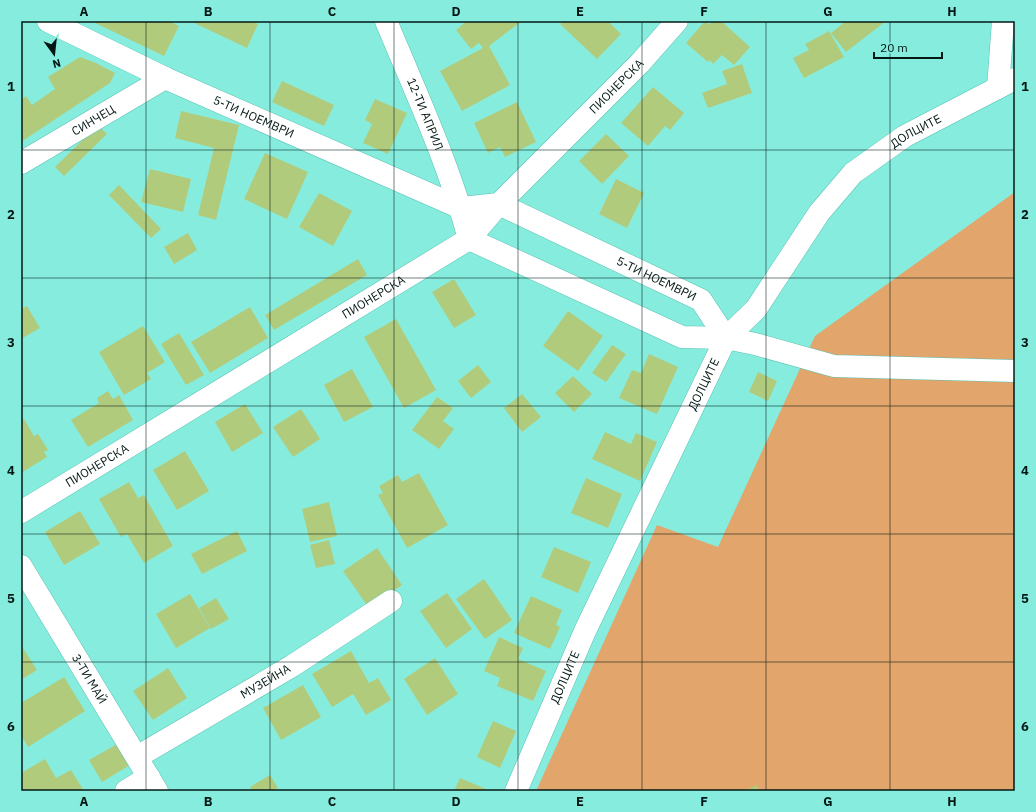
<svg xmlns="http://www.w3.org/2000/svg" width="1036" height="812" font-family="'IBM Plex Sans',sans-serif">
	<style>
		.green { fill: #e2a56b }
		.building { fill: #b1cb7c }
		.lines { fill: none; stroke-linecap: round; stroke-linejoin: round }
		.minor-casing { stroke: #59c2b4; stroke-width: 23 }
		.minor { stroke: #fff; stroke-width: 22 }
		.grid { fill: none; stroke: #031815; stroke-width: 1; stroke-opacity: 0.55 }
		.labels { text-anchor: middle; stroke-width: 3.5; stroke-linejoin: round; paint-order: stroke }
		.street-label { font-size: 12px; fill: #031815; stroke: #86edde }
		.neatline { fill: none; stroke: #031815; stroke-width: 1.5 }
		.grid-label { font-size: 13px; text-anchor: middle; font-weight: bold; fill: #031815 }
	</style>
	<rect width="100%" height="100%" fill="#86edde"/>
	<path class="green" d="M1015,192V791H536L657,525L718,547L815,336Z"/>
	<path class="building" d="M91,21H169L179,26L164,56Z
		M190,21H252L258,24L247,48Z
		M467,21H522L489,46L510,85L462,111L440,71L483,48L479,43L471,49L456,30Z
		M563,21H608L621,34L597,59L560,24Z
		M705,21L709,25L712,21H721L750,47L734,65L722,55L713,64L710,60L708,62L686,43Z
		M846,21H886L846,52L831,33Z
		M829,31L844,57L804,78L793,58L809,50L805,44Z
		M80,57L96,63L115,73L110,83L21,142V100L26,96L32,105L55,89L48,77Z
		M742,64L752,93L708,108L702,93L727,84L722,71Z
		M282,81L334,105L324,126L272,102Z
		M653,87L684,113L670,130L665,126L648,146L621,123Z
		M375,99L407,113L388,154L363,143L372,124L365,120Z
		M517,102L536,142L505,157L500,147L488,153L474,123Z
		M181,111L239,125L216,220L198,215L214,148L175,138Z
		M98,125L107,134L64,176L55,167Z
		M606,134L629,156L602,184L579,161Z
		M265,153L308,172L287,219L244,199Z
		M150,169L191,179L183,212L141,202Z
		M616,179L644,193L627,228L599,214Z
		M119,185L161,229L151,238L109,195Z
		M319,193L352,211L333,246L299,227Z
		M188,233L197,250L174,264L164,247Z
		M358,259L367,275L274,330L265,315Z
		M454,279L476,315L454,328L432,292Z
		M27,306L40,328L21,339V309Z
		M250,307L268,338L210,373L191,342Z
		M568,311L603,336L578,371L543,346Z
		M396,319L436,390L404,408L364,337Z
		M143,326L165,362L147,373L151,379L124,395L99,352Z
		M179,333L204,375L186,385L161,344Z
		M612,345L626,354L606,382L592,373Z
		M649,354L678,367L657,414L619,398L632,370L641,373Z
		M478,365L491,382L471,398L458,381Z
		M352,369L373,407L344,422L324,385Z
		M758,372L777,381L768,401L749,392Z
		M573,376L592,394L574,412L555,393Z
		M108,391L113,399L119,395L133,420L88,447L71,420L99,403L97,398Z
		M522,394L541,417L522,432L504,408Z
		M437,397L453,408L443,421L454,429L439,449L412,430Z
		M245,404L263,433L232,452L215,422Z
		M301,409L320,439L293,457L273,427Z
		M24,419L34,436L38,434L48,450L44,452L47,457L21,473V420Z
		M605,432L631,444L636,433L657,442L640,481L592,459Z
		M185,451L209,491L177,510L153,470Z
		M419,473L448,525L407,548L378,495L383,493L379,486L398,475L402,482Z
		M586,478L622,494L608,528L571,513Z
		M129,482L138,498L144,495L173,546L144,563L127,534L121,537L99,499Z
		M329,502L337,536L310,542L302,509Z
		M80,511L100,544L64,565L45,532Z
		M237,531L247,551L202,574L191,554Z
		M329,540L335,564L316,568L310,545Z
		M554,547L591,562L578,593L541,577Z
		M377,548L402,585L369,608L343,571Z
		M484,579L512,620L485,639L456,599Z
		M447,593L472,629L446,648L420,611Z
		M190,594L210,628L176,648L156,614Z
		M531,596L562,610L556,625L560,627L550,649L514,633Z
		M216,598L229,619L211,629L199,608Z
		M499,637L523,648L518,659L546,671L533,701L497,686L500,678L484,671Z
		M21,645L37,670L21,680Z
		M351,651L369,683L378,678L391,700L366,715L353,694L332,707L312,674Z
		M435,658L458,694L427,715L404,679Z
		M168,668L187,698L153,720L133,691Z
		M64,677L85,711L28,747L21,735V703Z
		M303,685L321,717L281,740L263,708Z
		M493,721L516,731L500,768L477,757Z
		M117,744L130,765L102,782L89,760Z
		M45,759L56,778L71,770L84,791H21V773Z
		M270,775L278,788L273,791H247L251,789L250,787Z
		M460,778L486,789L485,791H454Z
		M757,785L759,791H744Z"/>
	<g class="lines">
		<defs>
			<g id="minor">
				<path id="s1" d="M48,21L165,78L461,208L499,204L701,300L726,338"/>
				<path id="s2" d="M386,21C416,93 449,164 469,239L682,337L726,338L755,344L834,366L1015,371"/>
				<path d="M998,88L1003,21"/>
				<path id="s3" d="M21,163L165,78"/>
				<path id="s4" d="M21,512L469,239L499,204L640,63L677,21"/>
				<path id="s5" d="M21,566L157,791"/>
				<path id="s6" d="M137,757L292,666L391,601"/>
				<path d="M126,791L149,777"/>
				<path id="s7" d="M516,791L585,631L726,338L756,309L819,213L853,173L905,136L1015,79"/>
			</g>
		</defs>
		<use href="#minor" class="minor-casing"/>
		<use href="#minor" class="minor"/>
	</g>
	<path class="grid" d="M146,21V791M270,21V791M394,21V791M518,21V791M642,21V791M766,21V791M890,21V791M21,150H1015M21,278H1015M21,406H1015M21,534H1015M21,662H1015"/>
	<g class="labels">
		<g class="street-label">
			<text dy="4" stroke="none"><textPath href="#s4" startOffset="737">ПИОНЕРСКА</textPath></text>
			<text dy="4" stroke="none"><textPath href="#s2" startOffset="101">12-ТИ АПРИЛ</textPath></text>
			<text dy="4" stroke="none"><textPath href="#s1" startOffset="227">5-ТИ НОЕМВРИ</textPath></text>
			<text dy="4" stroke="none"><textPath href="#s3" startOffset="84">СИНЧЕЦ</textPath></text>
			<text dy="4" stroke="none"><textPath href="#s7" startOffset="784">ДОЛЦИТЕ</textPath></text>
			<text dy="4" stroke="none"><textPath href="#s1" startOffset="666">5-ТИ НОЕМВРИ</textPath></text>
			<text dy="4" stroke="none"><textPath href="#s4" startOffset="413">ПИОНЕРСКА</textPath></text>
			<text dy="4" stroke="none"><textPath href="#s7" startOffset="448">ДОЛЦИТЕ</textPath></text>
			<text dy="4" stroke="none"><textPath href="#s4" startOffset="89">ПИОНЕРСКА</textPath></text>
			<text dy="4" stroke="none"><textPath href="#s7" startOffset="124">ДОЛЦИТЕ</textPath></text>
			<text dy="4" stroke="none"><textPath href="#s5" startOffset="132">3-ТИ МАЙ</textPath></text>
			<text dy="4" stroke="none"><textPath href="#s6" startOffset="149">МУЗЕЙНА</textPath></text>
		</g>
	</g>
	<rect width="1036" height="812" fill="none" stroke="#86edde" stroke-width="44"/>
	<g transform="translate(54 54) rotate(165)" stroke="#86edde" stroke-width="3" paint-order="stroke">
	<path d="M0-3L7 15L0 10L-7 15Z" fill="#031815"/>
	<text y="-6" font-size="11" font-weight="bold" text-anchor="middle" fill="#031815">N</text>
	</g>
	<path d="M874 52v6h68v-6" fill="none" stroke="#031815" stroke-width="2"/>
	<text x="880" y="52" font-size="12" fill="#031815" stroke="#86edde" stroke-width="3" paint-order="stroke">20 m</text>
	<rect x="22" y="22" width="992" height="768" class="neatline"/>
	<g class="grid-label">
		<text x="84" y="16">A</text>
		<text x="208" y="16">B</text>
		<text x="332" y="16">C</text>
		<text x="456" y="16">D</text>
		<text x="580" y="16">E</text>
		<text x="704" y="16">F</text>
		<text x="828" y="16">G</text>
		<text x="952" y="16">H</text>
		<text x="11" y="91">1</text>
		<text x="1025" y="91">1</text>
		<text x="11" y="219">2</text>
		<text x="1025" y="219">2</text>
		<text x="11" y="347">3</text>
		<text x="1025" y="347">3</text>
		<text x="11" y="475">4</text>
		<text x="1025" y="475">4</text>
		<text x="11" y="603">5</text>
		<text x="1025" y="603">5</text>
		<text x="11" y="731">6</text>
		<text x="1025" y="731">6</text>
		<text x="84" y="806">A</text>
		<text x="208" y="806">B</text>
		<text x="332" y="806">C</text>
		<text x="456" y="806">D</text>
		<text x="580" y="806">E</text>
		<text x="704" y="806">F</text>
		<text x="828" y="806">G</text>
		<text x="952" y="806">H</text>
	</g>
</svg>
